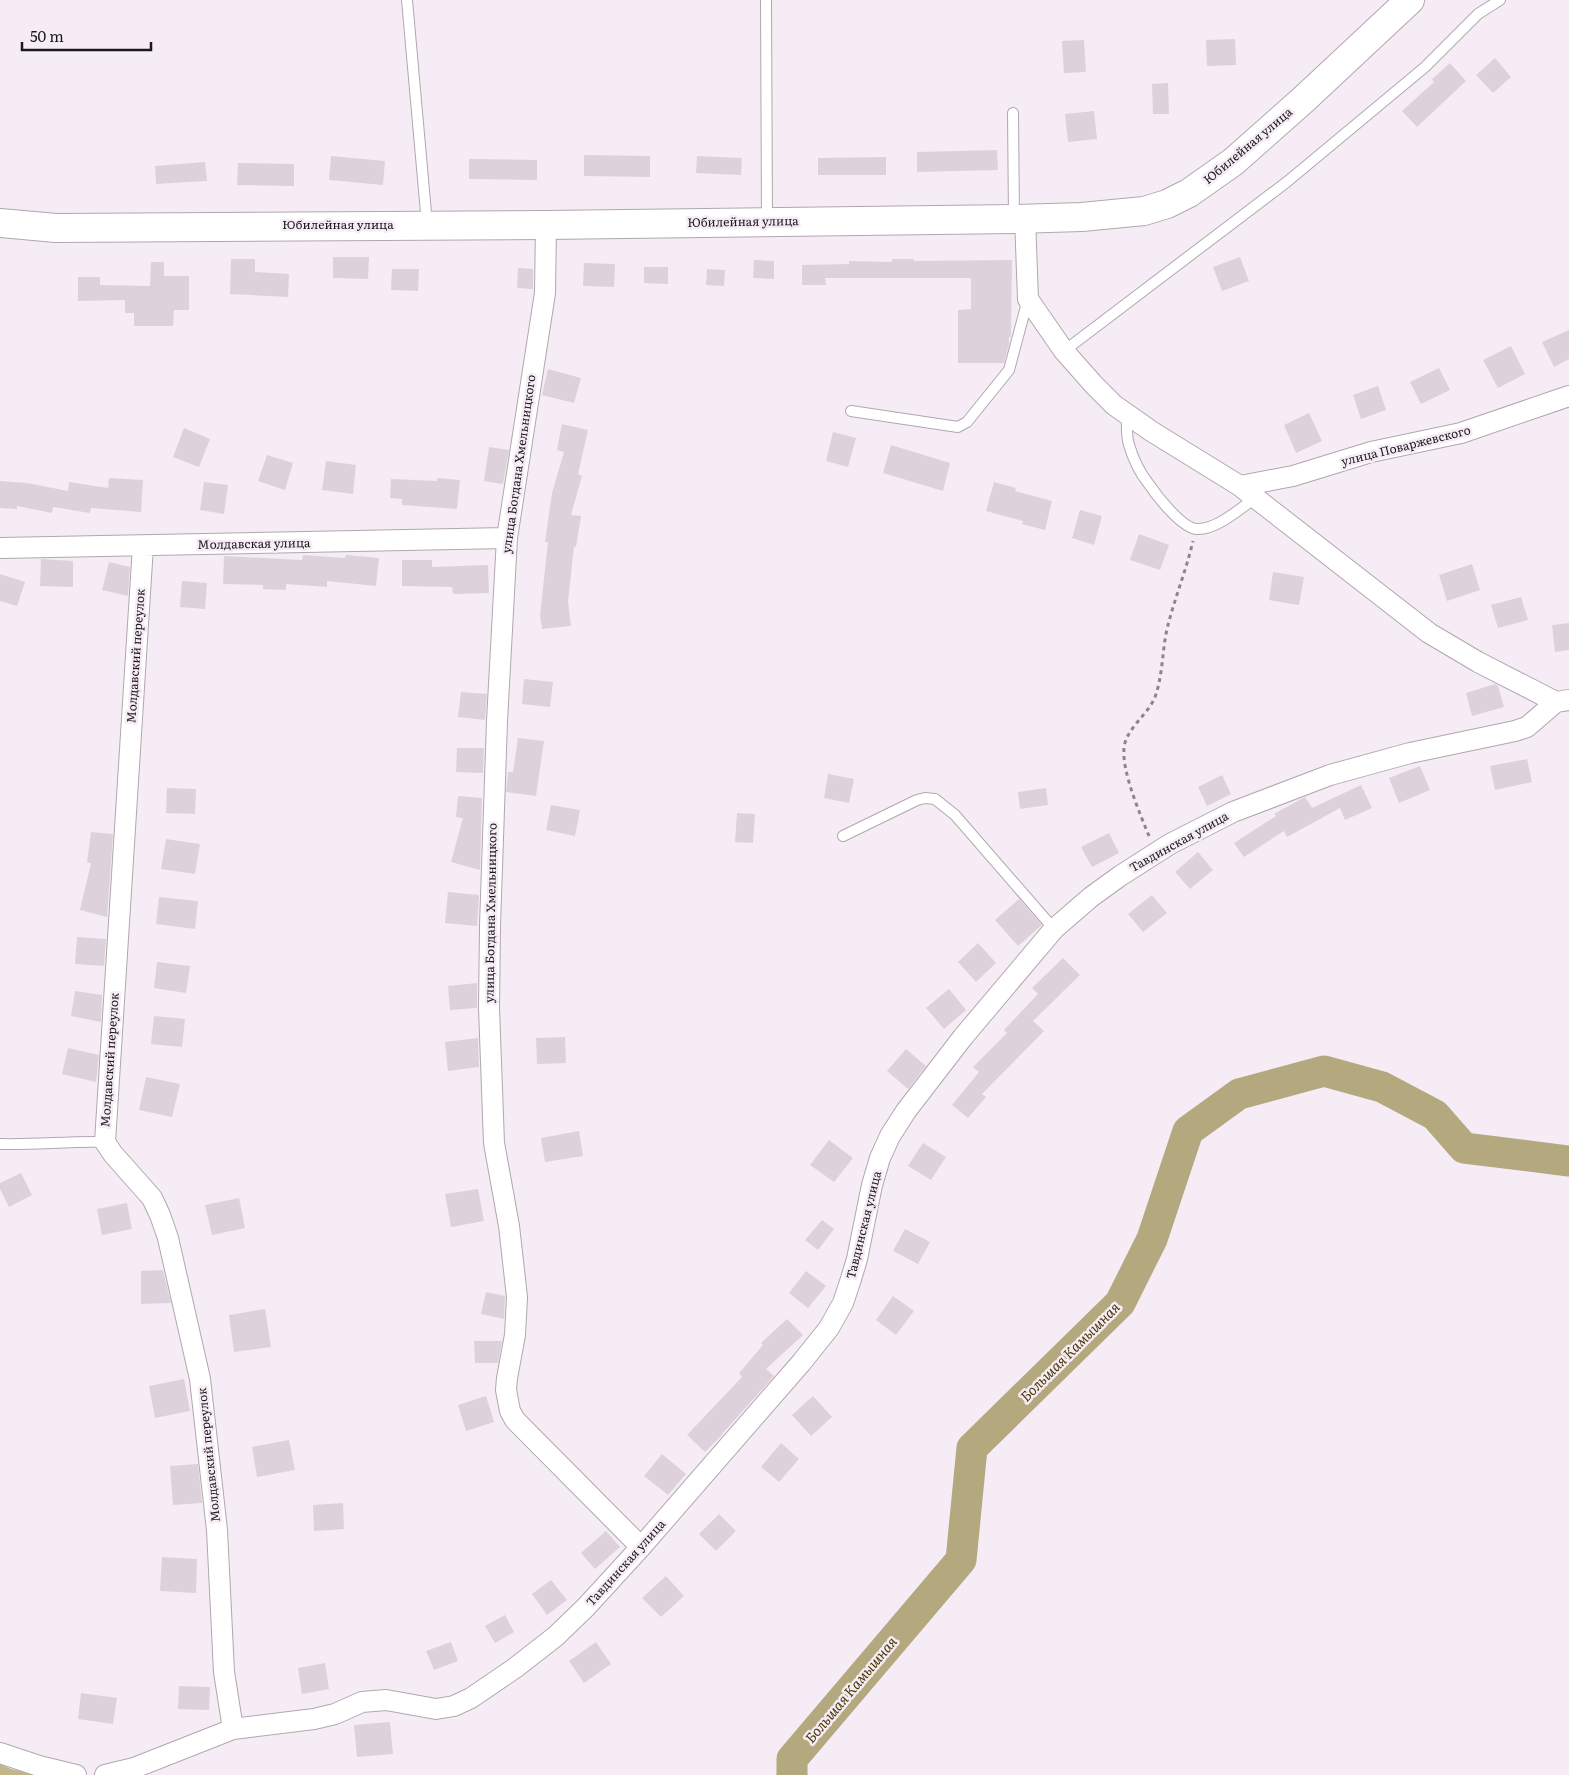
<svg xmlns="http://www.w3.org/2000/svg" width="1569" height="1775" font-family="Literata,serif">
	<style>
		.forest { fill: #c1b68b }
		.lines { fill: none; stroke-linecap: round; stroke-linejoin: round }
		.river { stroke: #b4a87e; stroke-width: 31 }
		.building { fill: #ddd2db }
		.lane-casing { stroke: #b1a7af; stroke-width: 12 }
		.street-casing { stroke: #b1a7af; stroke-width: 22 }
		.secondary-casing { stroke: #b1a7af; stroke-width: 30 }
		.path { stroke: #8c868c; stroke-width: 3; stroke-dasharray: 4 4; stroke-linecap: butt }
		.lane { stroke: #fff; stroke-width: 10 }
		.street { stroke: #fff; stroke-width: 20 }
		.secondary { stroke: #fff; stroke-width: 28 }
		.labels { text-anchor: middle; stroke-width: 5; stroke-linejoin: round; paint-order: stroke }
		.street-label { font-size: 12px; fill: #1c191c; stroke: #f6ecf5 }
		.water-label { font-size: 14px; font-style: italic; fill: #463900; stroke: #f6ecf5 }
	</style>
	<rect width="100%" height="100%" fill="#f6ecf5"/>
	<path class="forest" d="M0,1764L11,1769L39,1775H0Z"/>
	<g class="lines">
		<path class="river" d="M792,1775V1759L961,1560L972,1448L1120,1303L1152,1239L1188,1131L1239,1094L1324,1071L1382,1087L1435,1115L1464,1148L1569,1161"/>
	</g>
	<path class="building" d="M1235,39L1236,65L1207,66L1206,40Z
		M1084,40L1086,72L1064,73L1062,41Z
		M1495,58L1511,77L1493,93L1476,75Z
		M1450,63L1466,81L1417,127L1402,111L1434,82L1432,79Z
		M1168,83L1169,114H1153L1152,84Z
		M1094,111L1097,139L1068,142L1065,114Z
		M997,150L998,170L917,172V152Z
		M584,155L650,156V177L584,176Z
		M331,156L385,161L383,185L329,180Z
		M697,156L742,158L741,175L696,173Z
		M886,157V175H818V158Z
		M469,159L537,160V180L469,179Z
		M205,162L207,181L156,184L155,166Z
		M238,163L294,164V186L237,185Z
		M333,257H369L368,279L333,278Z
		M1240,257L1249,281L1222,291L1213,267Z
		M231,259H255V272L289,274L288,297L230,294Z
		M892,259H914V261L1012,260L1011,335V337H1009V344L1004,363H958V310L971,309V278H825L826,285H802V265L849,264V261L892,262Z
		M754,260L774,261V279L753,278Z
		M151,262H164V276H189V310H174L173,326H134V313H125V300L78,301V277H100V285L150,286Z
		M584,263L615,264L614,287L583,286Z
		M644,267H668V284L644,283Z
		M518,268L533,269V289L517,288Z
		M392,269H419L418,291L391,290Z
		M707,269L725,270L724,286L706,285Z
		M1569,330V359L1554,367L1542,342Z
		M1511,346L1525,374L1498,388L1483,360Z
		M1439,368L1450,390L1421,404L1410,382Z
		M548,369L581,378L574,403L542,395Z
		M1378,386L1386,410L1361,419L1353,395Z
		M1309,413L1322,441L1296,453L1284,425Z
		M562,424L588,430L578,474L582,476L571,515L581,516L576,547L574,546L568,602L571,626L542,629L540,615L548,542H545L552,493L564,452L557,450Z
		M184,428L210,439L199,467L173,457Z
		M833,432L856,438L848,467L826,461Z
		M891,445L950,463L943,491L883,473Z
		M489,447L509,450L503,484L484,481Z
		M267,455L293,463L285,490L258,481Z
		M326,461L356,465L353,494L322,490Z
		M109,478L143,480L141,512L91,508L90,513L53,507L52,513L17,506V509L0,508V481L27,483L68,491L69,482L108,488Z
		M437,478L460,480L457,509L402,505V499L390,498L391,479L437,481Z
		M204,482L228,485L224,514L200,510Z
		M994,482L1016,488L1015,491L1052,501L1045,530L1022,524L1023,521L986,511Z
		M1080,510L1102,516L1094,545L1072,538Z
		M1139,534L1169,545L1160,570L1130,560Z
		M303,555L345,558L346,555L379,558L376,586L327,581V587L286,584V590L263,589V585L223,584L224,556L302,560Z
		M41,559L73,561V587L40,586Z
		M402,560H432V567L488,565L489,593L453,594L452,587L402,586Z
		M109,562L130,567L128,596L102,590Z
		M1472,564L1480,590L1447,601L1439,575Z
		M1273,572L1304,577L1299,605L1269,600Z
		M0,574L25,582L17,606L0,601Z
		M182,581L207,583L205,609L180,607Z
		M1521,597L1528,620L1498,628L1491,605Z
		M1569,623V650L1555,652L1552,625Z
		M524,679L553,682L550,707L522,704Z
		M1495,684L1498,686L1504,707L1472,716L1466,693Z
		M461,692L487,694L485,720L458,717Z
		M518,738L544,741L536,796L506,792L508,772H513Z
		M457,748H484L483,773L456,772Z
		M1527,759L1532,782L1495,790L1490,766Z
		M1420,766L1430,790L1399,803L1389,778Z
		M828,774L854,779L849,803L824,798Z
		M1222,775L1231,794L1207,806L1198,787Z
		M1361,785L1372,808L1345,820L1340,808L1287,837L1284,831L1244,857L1234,843L1276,816L1274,814L1305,797L1312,808Z
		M167,788L196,789L195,814L166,813Z
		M1046,788L1048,805L1020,809L1018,792Z
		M458,796L482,798L480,870L451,862L463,818L456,817Z
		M551,805L580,810L575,836L546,830Z
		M737,813L755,814L753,843L735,842Z
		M91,832L113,834L107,917L80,910L91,863H87Z
		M1109,833L1119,853L1092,867L1081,847Z
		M166,839L200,844L195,874L161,869Z
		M1198,852L1213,870L1190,889L1175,872Z
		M448,892L479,895L477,926L445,923Z
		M1152,895L1167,913L1143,932L1128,914Z
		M159,897L198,901L195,929L156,924Z
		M1019,899L1042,925L1018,946L995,920Z
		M77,937L106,939L104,966L75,964Z
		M978,943L996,963L976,982L958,962Z
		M1063,958L1080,975L1033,1021L1044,1031L982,1094L986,1097L968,1118L952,1105L979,1072L973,1067L1007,1033L1004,1030L1038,994L1032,988Z
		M157,962L190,966L186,993L154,988Z
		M477,983V1008L450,1010L448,986Z
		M949,989L966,1010L944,1029L926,1008Z
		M75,991L102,995L101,1022L71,1016Z
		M154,1016L185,1019L182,1047L151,1044Z
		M565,1037L566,1063L537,1064L536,1038Z
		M478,1038L479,1067L448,1071L445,1042Z
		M68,1048L99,1055L96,1082L62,1074Z
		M906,1049L926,1066L908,1089L887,1071Z
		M146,1077L180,1084L172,1117L139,1110Z
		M579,1131L583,1156L545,1162L541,1138Z
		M829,1140L853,1158L834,1182L810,1165Z
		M923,1143L946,1157L931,1180L908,1166Z
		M21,1173L32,1195L9,1207L0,1189V1183Z
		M478,1189L484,1221L451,1227L445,1194Z
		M239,1198L245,1228L212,1235L205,1205Z
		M127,1203L132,1229L102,1235L97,1209Z
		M822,1220L834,1229L818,1250L805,1240Z
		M905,1229L930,1242L918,1264L893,1251Z
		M163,1270L171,1303L141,1304V1271Z
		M806,1271L826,1286L808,1308L789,1293Z
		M486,1292L505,1296L504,1319L481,1314Z
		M893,1296L914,1311L896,1335L876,1320Z
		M265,1309L271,1347L234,1352L229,1315Z
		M787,1319L803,1335L766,1369L774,1376L722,1434V1435L705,1452L687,1435L742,1377L739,1373L763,1345L761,1343Z
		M474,1341H502L498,1363H475Z
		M184,1379L190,1411L155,1418L149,1386Z
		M486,1396L494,1422L466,1431L458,1405Z
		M813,1396L832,1417L811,1436L792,1415Z
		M289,1440L295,1470L257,1477L252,1447Z
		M781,1443L799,1459L779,1482L761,1467Z
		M662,1454L686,1474L668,1495L644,1476Z
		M198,1464L202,1503L173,1505L170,1466Z
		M343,1503L344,1529L314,1531L313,1505Z
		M719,1514L736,1531L716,1551L699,1534Z
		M606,1531L620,1547L595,1569L581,1553Z
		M162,1557L197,1559L196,1593L160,1591Z
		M666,1576L684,1596L661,1617L642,1598Z
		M551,1580L567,1600L547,1615L532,1594Z
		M505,1615L514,1632L495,1643L485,1626Z
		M451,1642L458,1661L434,1670L426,1651Z
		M596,1642L611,1664L584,1683L569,1661Z
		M325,1663L329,1689L302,1694L298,1668Z
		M179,1686L210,1687L209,1710L178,1709Z
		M81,1693L117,1698L113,1724L78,1719Z
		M390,1722L393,1754L357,1757L354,1725Z"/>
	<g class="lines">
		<defs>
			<path id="lane" d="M407,0L427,224
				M766,0L767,220
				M1013,113L1014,218
				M1064,351L1288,181L1425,67L1478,14L1500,0
				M851,411L958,427L967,422L1009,370L1028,299
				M1127,415C1127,425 1126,436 1129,445C1133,458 1140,473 1148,483C1156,495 1183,530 1198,529C1217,529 1240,509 1255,498
				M843,836L917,800L925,798L935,799L955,815L1054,929
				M0,1144C35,1145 69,1141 105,1142"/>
			<path id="street" d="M1025,218L1028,299L1064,351L1094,385L1114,405L1151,431L1240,486L1429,633L1478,662L1556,702
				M546,225L545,293L507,538L497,721L490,926L489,1008L494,1143L509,1226L517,1297L515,1335L507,1378L506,1390L510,1411L515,1420L641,1547
				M1240,486L1293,476L1371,452L1461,433L1569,396
				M143,546L105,1142L113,1154L152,1198L160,1215L168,1238L200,1379L217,1530L224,1672L233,1729
				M0,548L507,538
				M0,1753L39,1766L76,1775
				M105,1775L134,1768L233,1729L314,1719L335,1714L362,1702L386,1700L436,1709L454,1706L471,1698L515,1668L556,1636L586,1607L641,1547L801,1363L829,1328L843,1303L851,1279L857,1259L872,1185L880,1158L890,1136L906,1111L963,1037L1054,929L1091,897L1120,876L1170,844L1233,812L1330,775L1410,753L1515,731L1527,727L1556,702L1569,700"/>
			<path id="secondary" d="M0,223L56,228L546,225L1014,219L1082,217L1144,211L1167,204L1189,193L1233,162L1303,100L1410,0"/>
		</defs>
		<use href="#lane" class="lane-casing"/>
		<use href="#street" class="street-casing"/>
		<use href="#secondary" class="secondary-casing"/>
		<path class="path" d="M1149,836C1140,814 1122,772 1124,749C1125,729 1148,715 1155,697C1163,675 1162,651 1167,629C1174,600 1186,571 1193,541"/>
		<use href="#lane" class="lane"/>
		<use href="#street" class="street"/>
		<use href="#secondary" class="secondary"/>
	</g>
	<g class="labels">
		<g class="street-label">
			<text transform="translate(1248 146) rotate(-40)" y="4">Юбилейная улица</text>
			<text transform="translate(743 222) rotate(-1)" y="4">Юбилейная улица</text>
			<text x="338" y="229">Юбилейная улица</text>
			<text transform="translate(1406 446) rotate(-14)" y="4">улица Поваржевского</text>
			<text transform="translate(519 464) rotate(-82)" y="4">улица Богдана Хмельницкого</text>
			<text transform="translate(254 544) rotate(-1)" y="4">Молдавская улица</text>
			<text transform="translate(136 656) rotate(-86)" y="4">Молдавский переулок</text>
			<text transform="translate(1179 842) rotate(-29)" y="4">Тавдинская улица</text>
			<text transform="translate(491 913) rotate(-89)" y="4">улица Богдана Хмельницкого</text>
			<text transform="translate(110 1060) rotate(-86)" y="4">Молдавский переулок</text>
			<text transform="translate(864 1225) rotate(-76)" y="4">Тавдинская улица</text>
			<text transform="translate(209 1455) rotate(-96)" y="4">Молдавский переулок</text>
			<text transform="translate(626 1563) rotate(-48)" y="4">Тавдинская улица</text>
		</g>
		<g class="water-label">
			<text transform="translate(1070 1352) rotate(-45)" y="5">Большая Камышная</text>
			<text transform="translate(851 1690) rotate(-50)" y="5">Большая Камышная</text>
		</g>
	</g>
	<path d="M22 42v8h129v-8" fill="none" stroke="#1c191c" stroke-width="2.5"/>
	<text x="30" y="42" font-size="15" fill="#1c191c" stroke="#f6ecf5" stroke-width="4" paint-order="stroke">50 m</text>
</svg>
